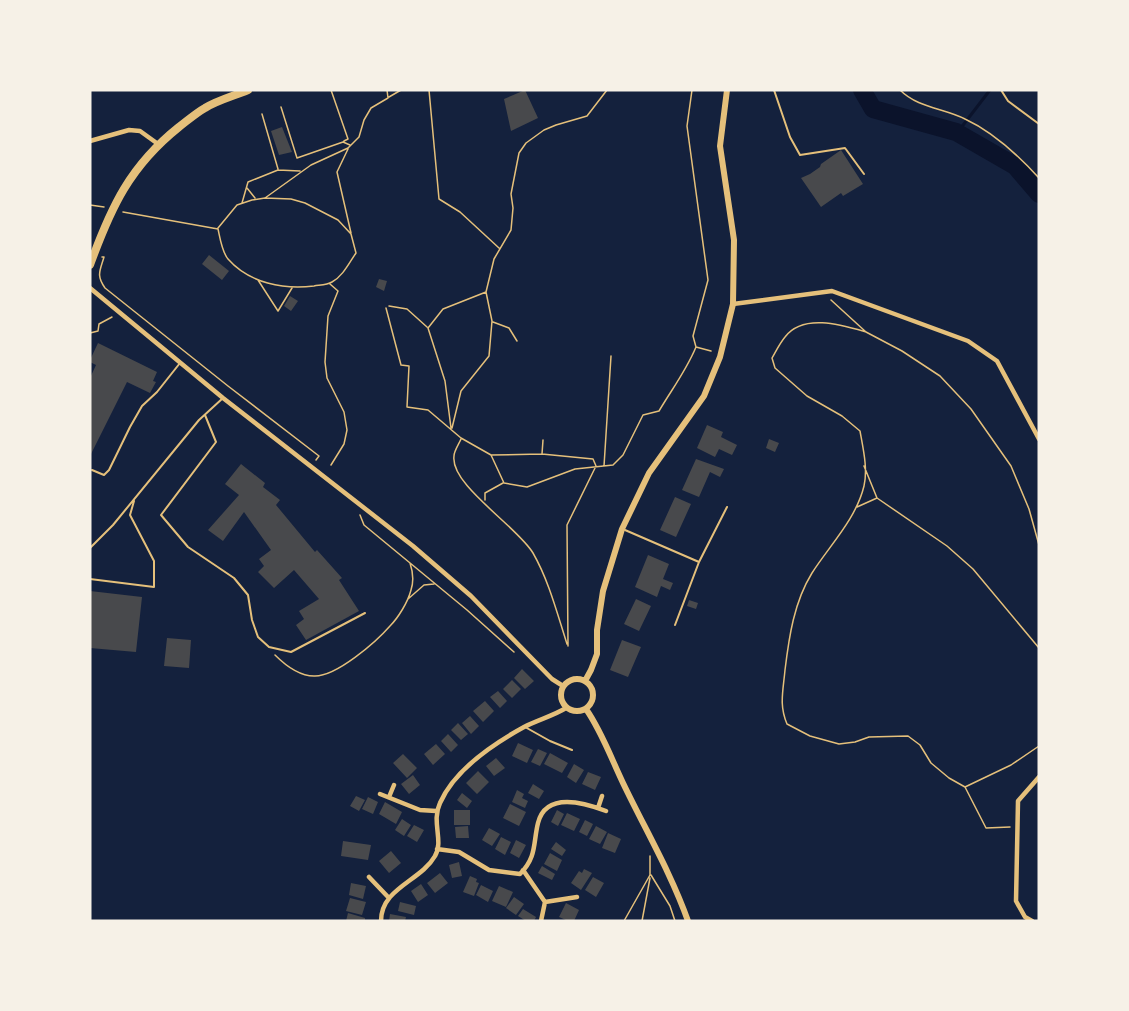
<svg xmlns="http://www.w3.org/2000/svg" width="1129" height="1011" font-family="Commissioner,sans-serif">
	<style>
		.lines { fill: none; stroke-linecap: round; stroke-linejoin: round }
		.stream { stroke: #0b132b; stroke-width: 3 }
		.river { stroke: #0b132b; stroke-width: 18 }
		.building { fill: #48494c }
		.path { stroke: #e5c07b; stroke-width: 1.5 }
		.service { stroke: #e5c07b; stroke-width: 2 }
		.minor { stroke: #e5c07b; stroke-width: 4.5 }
		.tertiary { stroke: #e5c07b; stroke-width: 6 }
		.trunk { stroke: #e5c07b; stroke-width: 8 }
	</style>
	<rect width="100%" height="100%" fill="#14213d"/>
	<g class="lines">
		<path class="stream" d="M957,133L990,90"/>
		<path class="river" d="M862,90L873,109L956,132L1015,166L1039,194"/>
	</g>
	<path class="building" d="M525,90L538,118L511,131L504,99Z
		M282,127L292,152L279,155L271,131Z
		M841,150L863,184L843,196L841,193L821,207L801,178L810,174L820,167L821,164Z
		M209,255L229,271L222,280L202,264Z
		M379,279L387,281L384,291L376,287Z
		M290,296L298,301L291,311L284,306Z
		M98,343L157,372L153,381L156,382L150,393L127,382L90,456V378L96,365L90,362V360Z
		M707,425L723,432L721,437L737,445L732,455L719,449L715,457L697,448Z
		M769,439L779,443L775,452L766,448Z
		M696,459L724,469L720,477L710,472L699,497L682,490Z
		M241,464L265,483L263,487L280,500L276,505L315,552L317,550L342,578L339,580L359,611L306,640L296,625L304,619L299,611L319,599L294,570L274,588L258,572L264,566L259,559L271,550L244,512L223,541L208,530L239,495L225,484Z
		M675,497L691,504L676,537L660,530Z
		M648,555L669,564L663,579L673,583L670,590L661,586L657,597L635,587Z
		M90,591L142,597L136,652L90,648Z
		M636,599L651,606L639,631L624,624Z
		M689,600L698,603L696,609L687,606Z
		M167,638L191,640L189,668L164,666Z
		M622,640L641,647L628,677L610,670Z
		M522,669L534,681L525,689L514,678Z
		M512,680L521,689L512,698L503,689Z
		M498,691L507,701L500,708L490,697Z
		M485,701L494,711L483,722L473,711Z
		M470,716L479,726L471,734L462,723Z
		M458,723L468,734L461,740L451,730Z
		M448,734L458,745L451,752L441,741Z
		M518,743L533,750L527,763L512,756Z
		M436,744L445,754L433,765L424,754Z
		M538,749L547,753L540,766L531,762Z
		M550,753L568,763L562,773L544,764Z
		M403,754L417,768L407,778L393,763Z
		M496,758L505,768L494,776L486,766Z
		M574,764L584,770L576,783L567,777Z
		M478,771L489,782L477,794L466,783Z
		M588,772L601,777L595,790L582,784Z
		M413,775L420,785L409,794L401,784Z
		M533,784L544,791L539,799L528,793Z
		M517,790L524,794L522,798L528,801L525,808L512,802Z
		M462,793L472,801L467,808L457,800Z
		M356,796L365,800L359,811L350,806Z
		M368,797L378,802L373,814L362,809Z
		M385,802L402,812L396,824L379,814Z
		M510,804L526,812L519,826L503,818Z
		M454,810H470V825H454Z
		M557,810L564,814L558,826L551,822Z
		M567,813L580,819L574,831L561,825Z
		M402,819L411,825L404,836L395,830Z
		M585,820L593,824L587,836L579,832Z
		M414,825L424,830L417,842L407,836Z
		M468,826L469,838H456L455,827Z
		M596,826L607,832L600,844L589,839Z
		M489,828L500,834L492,846L482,840Z
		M608,833L621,839L615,853L602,848Z
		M501,837L511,842L505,855L495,849Z
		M516,840L526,845L519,858L510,853Z
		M343,841L371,845L368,860L341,856Z
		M556,842L566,850L562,856L551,849Z
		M391,851L401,863L389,873L379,861Z
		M550,853L562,860L557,871L544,864Z
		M459,862L462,876L452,878L449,865Z
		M542,866L555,874L552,880L538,873Z
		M584,869L592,873L581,890L571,883L579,871L582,873Z
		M440,873L448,883L435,893L427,883Z
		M470,876L477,879L476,882L479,883L474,896L463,892Z
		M593,877L604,883L596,897L585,890Z
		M351,883L366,886L363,899L349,895Z
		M421,884L428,895L418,902L411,891Z
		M481,885L493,891L488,902L476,895Z
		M499,886L513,892L506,907L492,901Z
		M514,897L524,904L516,915L506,908Z
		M350,898L366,902L362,915L346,911Z
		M400,902L416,906L414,915L398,911Z
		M566,903L579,910L574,921H568L559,917Z
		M523,909L536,917L534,921H526L518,916Z
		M348,913L365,918V921H346Z
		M390,914L406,917L405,921H389Z"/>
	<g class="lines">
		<path class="path" d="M331,90L348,139L344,141
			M429,90L439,199L460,212L499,248
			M900,90C918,108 943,108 965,119C993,132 1018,155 1039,178
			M389,97L401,90
			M281,107L297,158L343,142L350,145
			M262,114L278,169
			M348,149L337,172L351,233
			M247,188L255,198
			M242,203L248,182L278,170L300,171
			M90,205L104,207
			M123,212L218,229C220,238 222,252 228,259C249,283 284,290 314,286C320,285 327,285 332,282C343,276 349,263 356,253L351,234L338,220L305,203L291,199L265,198
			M218,228L237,205L252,200L265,198L311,165L348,148L359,137L364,120L371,108L388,98L387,90
			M102,257H104C100,271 96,275 105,288L228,386L319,456L316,460
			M258,280L278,311L292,288
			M330,284L338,291L328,316L325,362L327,378L344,412L347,430L344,444L331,465
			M831,300L866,332L902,351L940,376L971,409L1011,466L1029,509L1039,545
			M389,306L407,309L427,327
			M386,308L401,365L409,366L407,407L428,410L461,438L491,455L542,454L593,459L596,466L567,525L568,646
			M493,322L509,328L517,341
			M866,332C842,325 803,313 785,337C780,343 776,351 772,358L775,368L807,396L842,416L860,431C863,448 868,469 864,486C856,519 830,545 812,573C794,602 789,637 785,670C783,692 779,705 787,724L810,736L839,744L855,742L869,737L908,736L920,745L931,763L949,778L965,787
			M90,333L98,331L99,324L112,317
			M696,347L711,351
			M451,428L445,381L428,328L443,309L486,292
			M452,428L461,391L489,356L492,321L486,292L494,259L511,230L513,208L511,194L519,153L526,143L544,130L556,125L587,116L607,90
			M461,439C459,444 454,451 454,456C450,485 517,526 533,553C549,581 557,613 567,644
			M542,454L543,440
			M491,455L504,483L527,487L575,469L613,465L623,455L643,415L659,411C672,389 686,371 696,347L693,336L708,280L687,126L692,90
			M604,466L611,356
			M877,498L947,546L973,569L1039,648
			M485,500V493L503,483
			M857,507L877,498L864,466
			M360,515L364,525L467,610L514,652
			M408,599L424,585L434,584
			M275,655C285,665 300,676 314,676C336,677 376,642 390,626C398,618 408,602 411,590C414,581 413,572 410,563
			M1010,827L986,828L965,787L1011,765L1039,746
			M651,875L670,906L675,921
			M624,921L650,875V856
			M642,921L650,878"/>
		<path class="service" d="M774,90L790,137L800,155L845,148L864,174
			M1001,90L1008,101L1039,124
			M205,415L216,442L161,515L188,547L234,578L248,595L252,620L258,637L269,647L291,652L365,613
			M92,470L104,475L109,470L130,427L142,406L157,392L180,363
			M625,530L699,562
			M90,548L113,525L199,420L223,398
			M90,579L154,587V561L130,515L134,501
			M675,625L699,562L727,507
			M525,727L550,741L572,750"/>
		<path class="minor" d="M90,141L129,130L140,131L158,144
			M90,288L223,398L413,546L471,596L552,679L563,686
			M733,304L832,291L968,341L997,361L1039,439
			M380,794L420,810L436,811
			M389,797L394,785
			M598,808L602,796
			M437,849L459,852L489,870L520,874C537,857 533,843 538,823C546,791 585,803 606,811
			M523,870L545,902L541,921
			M369,877L389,898
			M545,902L577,897
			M381,921C381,888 421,881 435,856C444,841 431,822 440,803C455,769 493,744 524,727C537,720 553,716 566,708
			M1032,921L1025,917L1016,901L1018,801L1039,777"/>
		<path class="tertiary" d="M561 695a16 16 0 1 1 32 0a16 16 0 1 1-32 0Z
			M585,681L591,670L597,654V630L603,591L622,529L649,473L704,396L720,357L733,304L734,240L720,146L727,90
			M586,709C602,732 611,758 623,783C645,829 671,873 688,921"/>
		<path class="trunk" d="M90,265C111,207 130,166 179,127C187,121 196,113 205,108C218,100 234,96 248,90"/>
	</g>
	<rect width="1129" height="1011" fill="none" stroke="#f6f1e7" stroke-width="183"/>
</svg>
